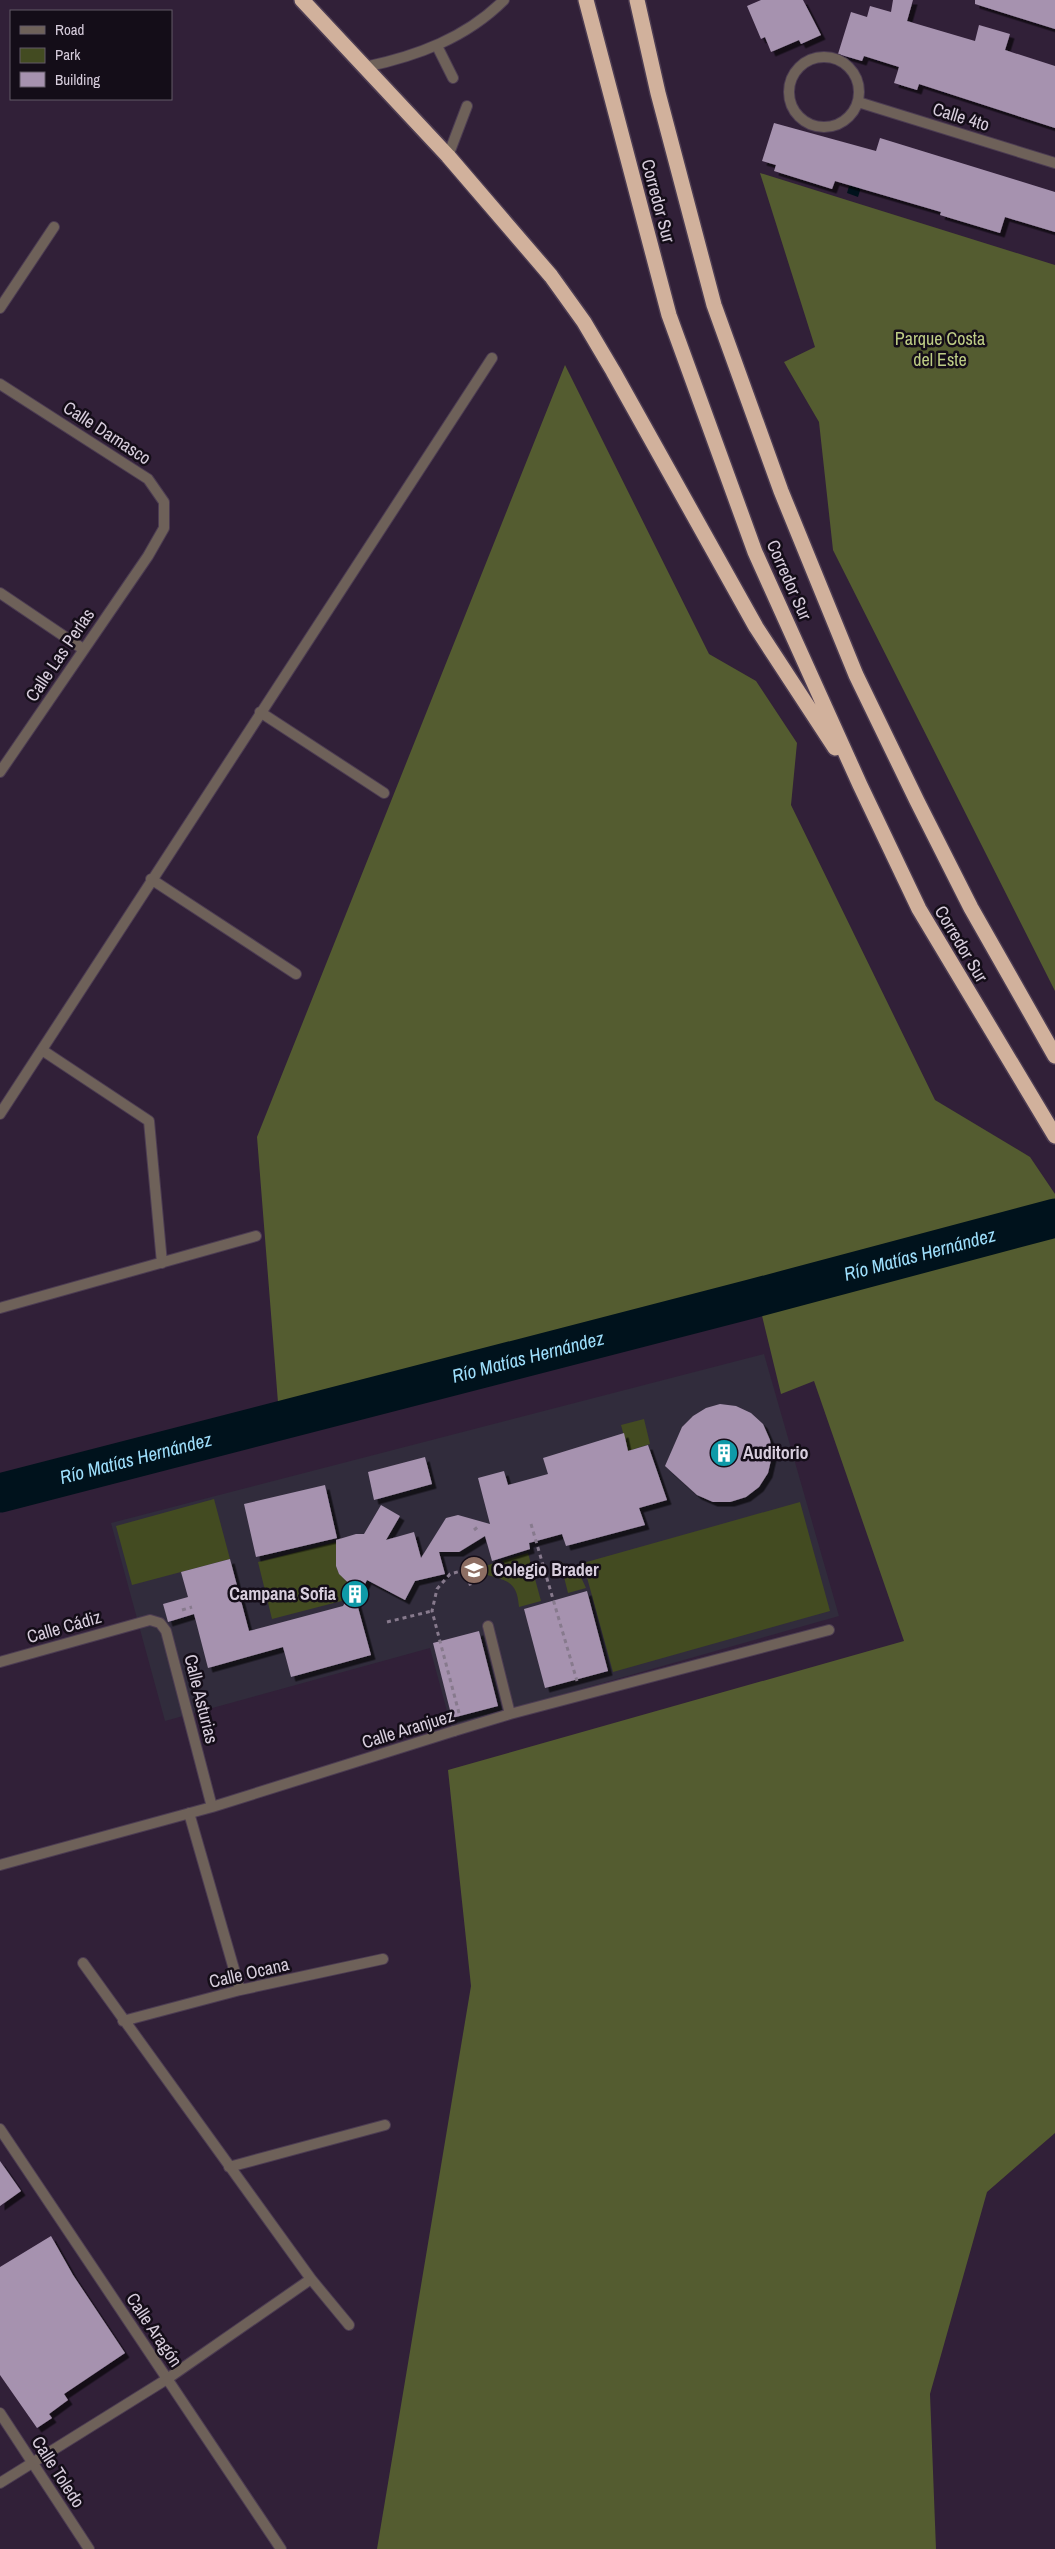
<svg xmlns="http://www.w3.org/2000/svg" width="1055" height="2549" font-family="'Archivo Narrow',sans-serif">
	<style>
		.education { fill: #312c3c }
		.green { fill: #434b21 }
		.forest { fill: #545c30 }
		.water { fill: #00121c }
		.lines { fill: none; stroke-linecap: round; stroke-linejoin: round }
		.river { stroke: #00121c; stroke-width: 39 }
		.building { fill: #a692af; filter: url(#shadow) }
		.service-casing { stroke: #4c3c52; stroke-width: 12 }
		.minor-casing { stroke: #4c3c52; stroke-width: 12 }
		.motorway-casing { stroke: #4c3c52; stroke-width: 18 }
		.path { stroke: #877a8d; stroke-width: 3; stroke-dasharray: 4 4; stroke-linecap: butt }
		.service { stroke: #6e6159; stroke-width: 10 }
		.minor { stroke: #6e6159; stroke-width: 10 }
		.motorway { stroke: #d1b19c; stroke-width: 15 }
		.labels { text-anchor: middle; stroke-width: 5; stroke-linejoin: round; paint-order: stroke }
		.street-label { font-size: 18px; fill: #d7cddc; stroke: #140d18 }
		.park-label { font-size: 18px; fill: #becd85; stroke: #140d18 }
		.poi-label { font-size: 18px; font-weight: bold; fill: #d7cddc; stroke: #140d18; text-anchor: start }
		.water-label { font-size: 19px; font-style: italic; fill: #9ddefb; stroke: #140d18 }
	</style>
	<defs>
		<filter id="shadow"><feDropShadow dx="4.5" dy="4.5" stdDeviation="0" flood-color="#0009"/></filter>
	</defs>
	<rect width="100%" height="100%" fill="#312038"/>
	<path class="education" d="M764,1354L839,1616L451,1726L430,1648L165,1721L111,1523Z"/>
	<path class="green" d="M644,1419L650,1444L628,1451L621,1425Z
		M214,1499L230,1559L132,1585L116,1526Z
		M800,1502L830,1611L613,1672L583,1563Z
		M336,1542V1566L339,1574L349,1581L353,1598L272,1619L258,1562Z
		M528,1553L541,1601L519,1607C517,1583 510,1581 487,1575L485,1566Z
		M560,1561L580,1575L586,1588L568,1593Z"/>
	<path class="forest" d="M760,173L1055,265V991L833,550L819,422L784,362L815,347Z
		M565,365L709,654L756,681L797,743L791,805L935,1100L1030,1157L1055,1194V2133L987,2192L930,2394L936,2549H377L471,1986L448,1770L904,1641L814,1381L781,1394L756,1291L279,1415L257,1137Z"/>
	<path class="water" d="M856,162L868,165L858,197L847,193Z"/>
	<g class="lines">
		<path class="river" id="s1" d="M0,1493L751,1299L1055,1218"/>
	</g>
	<path class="building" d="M761,0H803L821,35L801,44L799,40L771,52L765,37L761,39L747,6Z
		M893,0H913L907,21L975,41L979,25L1010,34L1005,50L1055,66V128L919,84L917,90L894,83L899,67L864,56L862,61L838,54L851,12L867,17L870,6L891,12Z
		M975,0H1055V29L975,4Z
		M774,123L876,151L880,138L1055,192V232L1005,217L1000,233L940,215L941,212L835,181L832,189L774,171L776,165L762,161Z
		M720,1404L736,1406L751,1413L763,1424L770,1440L772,1456L768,1473L759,1487L746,1497L730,1502H713L697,1495L665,1466L682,1427L693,1416L706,1408Z
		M624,1433L628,1451L648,1445L667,1500L639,1508L645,1525L566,1546L562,1534L529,1543L530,1549L492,1561L485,1536L459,1552H439L445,1574L415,1581L405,1600L367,1580L360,1594L339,1574L336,1566V1540L356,1534H364L381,1505L400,1516L386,1540L414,1532L421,1558L446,1518L458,1515L490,1524L478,1478L504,1471L508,1485L548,1474L543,1458Z
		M425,1457L432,1484L374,1500L368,1472Z
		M325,1485L337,1538L256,1557L244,1504Z
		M230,1559L249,1631L343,1606L353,1589L371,1655L291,1677L283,1647L208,1668L194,1614L168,1622L163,1604L188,1597L181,1572Z
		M587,1591L608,1671L545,1688L524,1609Z
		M479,1631L498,1706L452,1718L433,1643Z
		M0,2161L21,2191L0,2206Z
		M51,2236L73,2275L125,2353L64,2394L68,2400L49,2414L52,2418L37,2428L0,2375V2267Z"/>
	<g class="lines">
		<defs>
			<path id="service" d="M437,46L453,78
				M365,67C417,56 466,38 504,0
				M448,156L467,106
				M488,1626L510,1714
				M454,1731L510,1714L829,1630"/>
			<path id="minor" d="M789 92a35 35 0 1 1 70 0a35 35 0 1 1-70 0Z
				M858,102L1055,163
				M0,308L54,227
				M0,384L148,479L164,502V528L148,556L0,772
				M0,593L83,649
				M260,712L384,793
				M151,879L296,974
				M42,1050L149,1121L162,1263
				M0,1114L492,358
				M0,1308L256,1236
				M0,1662L150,1620L160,1623L166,1631L212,1807
				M189,1813L240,1990
				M0,1865L212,1807L454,1731
				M83,1963L311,2279L349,2325
				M123,2021L240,1990L383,1959
				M0,2129L281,2549
				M229,2167L385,2125
				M0,2413L89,2549
				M0,2483L167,2379L311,2279"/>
			<path id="motorway" d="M302,0L448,156L551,276L584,322L613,371L756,627L835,748
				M586,0L669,315L755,552L860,785L919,909L1055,1136
				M637,0L658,93L714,305L781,491L856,675L917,801L971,908L1055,1056"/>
		</defs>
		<use href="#service" class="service-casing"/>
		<use href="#minor" class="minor-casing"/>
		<use href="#motorway" class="motorway-casing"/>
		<path class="path" d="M531,1524L577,1681
			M474,1530L479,1526
			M182,1610L192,1607
			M387,1622L432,1611
			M459,1713L432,1611L437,1589L450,1574L465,1570L471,1587"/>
		<use href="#service" class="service"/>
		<use href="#minor" class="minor"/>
		<use href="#motorway" class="motorway"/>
	</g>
	<defs>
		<symbol id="building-disc" viewBox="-11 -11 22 22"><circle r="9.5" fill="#0f9aa8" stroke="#140d18"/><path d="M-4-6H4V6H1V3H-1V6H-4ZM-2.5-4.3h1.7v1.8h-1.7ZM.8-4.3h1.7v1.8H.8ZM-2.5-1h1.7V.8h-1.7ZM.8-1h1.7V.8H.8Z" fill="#fff"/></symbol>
		<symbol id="school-disc" viewBox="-11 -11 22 22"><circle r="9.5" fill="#8d6e63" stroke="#140d18"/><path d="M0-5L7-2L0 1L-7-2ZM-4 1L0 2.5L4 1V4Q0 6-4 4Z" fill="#fff"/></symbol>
	</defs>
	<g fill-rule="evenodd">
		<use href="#building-disc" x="708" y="1437" width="32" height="32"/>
		<use href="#school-disc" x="458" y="1554" width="32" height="32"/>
		<use href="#building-disc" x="339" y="1578" width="32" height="32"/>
	</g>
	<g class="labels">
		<g class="street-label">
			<text transform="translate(961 117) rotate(17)" y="6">Calle 4to</text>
			<text transform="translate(658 201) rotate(75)" y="6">Corredor Sur</text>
			<text transform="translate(107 433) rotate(33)" y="6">Calle Damasco</text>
			<text transform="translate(789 580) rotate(66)" y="6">Corredor Sur</text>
			<text transform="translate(60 655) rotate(-56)" y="6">Calle Las Perlas</text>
			<text transform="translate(961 944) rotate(59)" y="6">Corredor Sur</text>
			<text transform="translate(64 1627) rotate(-16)" y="6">Calle Cádiz</text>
			<text transform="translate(201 1699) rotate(76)" y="6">Calle Asturias</text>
			<text transform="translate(408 1729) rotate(-17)" y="6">Calle Aranjuez</text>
			<text transform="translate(249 1973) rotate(-13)" y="6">Calle Ocana</text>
			<text transform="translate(154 2330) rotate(56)" y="6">Calle Aragón</text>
			<text transform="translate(58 2472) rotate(57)" y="6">Calle Toledo</text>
		</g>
		<g class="park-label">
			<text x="940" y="345">Parque Costa<tspan x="940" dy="21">del Este</tspan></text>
		</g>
		<g class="poi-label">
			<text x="743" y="1459">Auditorio</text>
			<text x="493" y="1576">Colegio Brader</text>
			<text x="336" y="1600" text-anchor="end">Campana Sofia</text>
		</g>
		<g class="water-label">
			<text dy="7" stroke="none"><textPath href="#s1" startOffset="950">Río Matías Hernández</textPath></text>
			<text dy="7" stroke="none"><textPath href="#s1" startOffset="545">Río Matías Hernández</textPath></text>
			<text dy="7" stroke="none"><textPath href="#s1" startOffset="140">Río Matías Hernández</textPath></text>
		</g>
	</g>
	<rect x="10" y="10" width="162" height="90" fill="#140d18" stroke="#625a66"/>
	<rect x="20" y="26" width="25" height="8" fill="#6e6159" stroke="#625a66"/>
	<text x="55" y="35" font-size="15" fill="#d7cddc">Road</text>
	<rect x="20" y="48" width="25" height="15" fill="#434b21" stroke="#625a66"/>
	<text x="55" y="60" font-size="15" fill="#d7cddc">Park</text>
	<rect x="20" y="72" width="25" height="15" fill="#a692af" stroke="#625a66"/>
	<text x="55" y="85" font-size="15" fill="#d7cddc">Building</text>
</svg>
